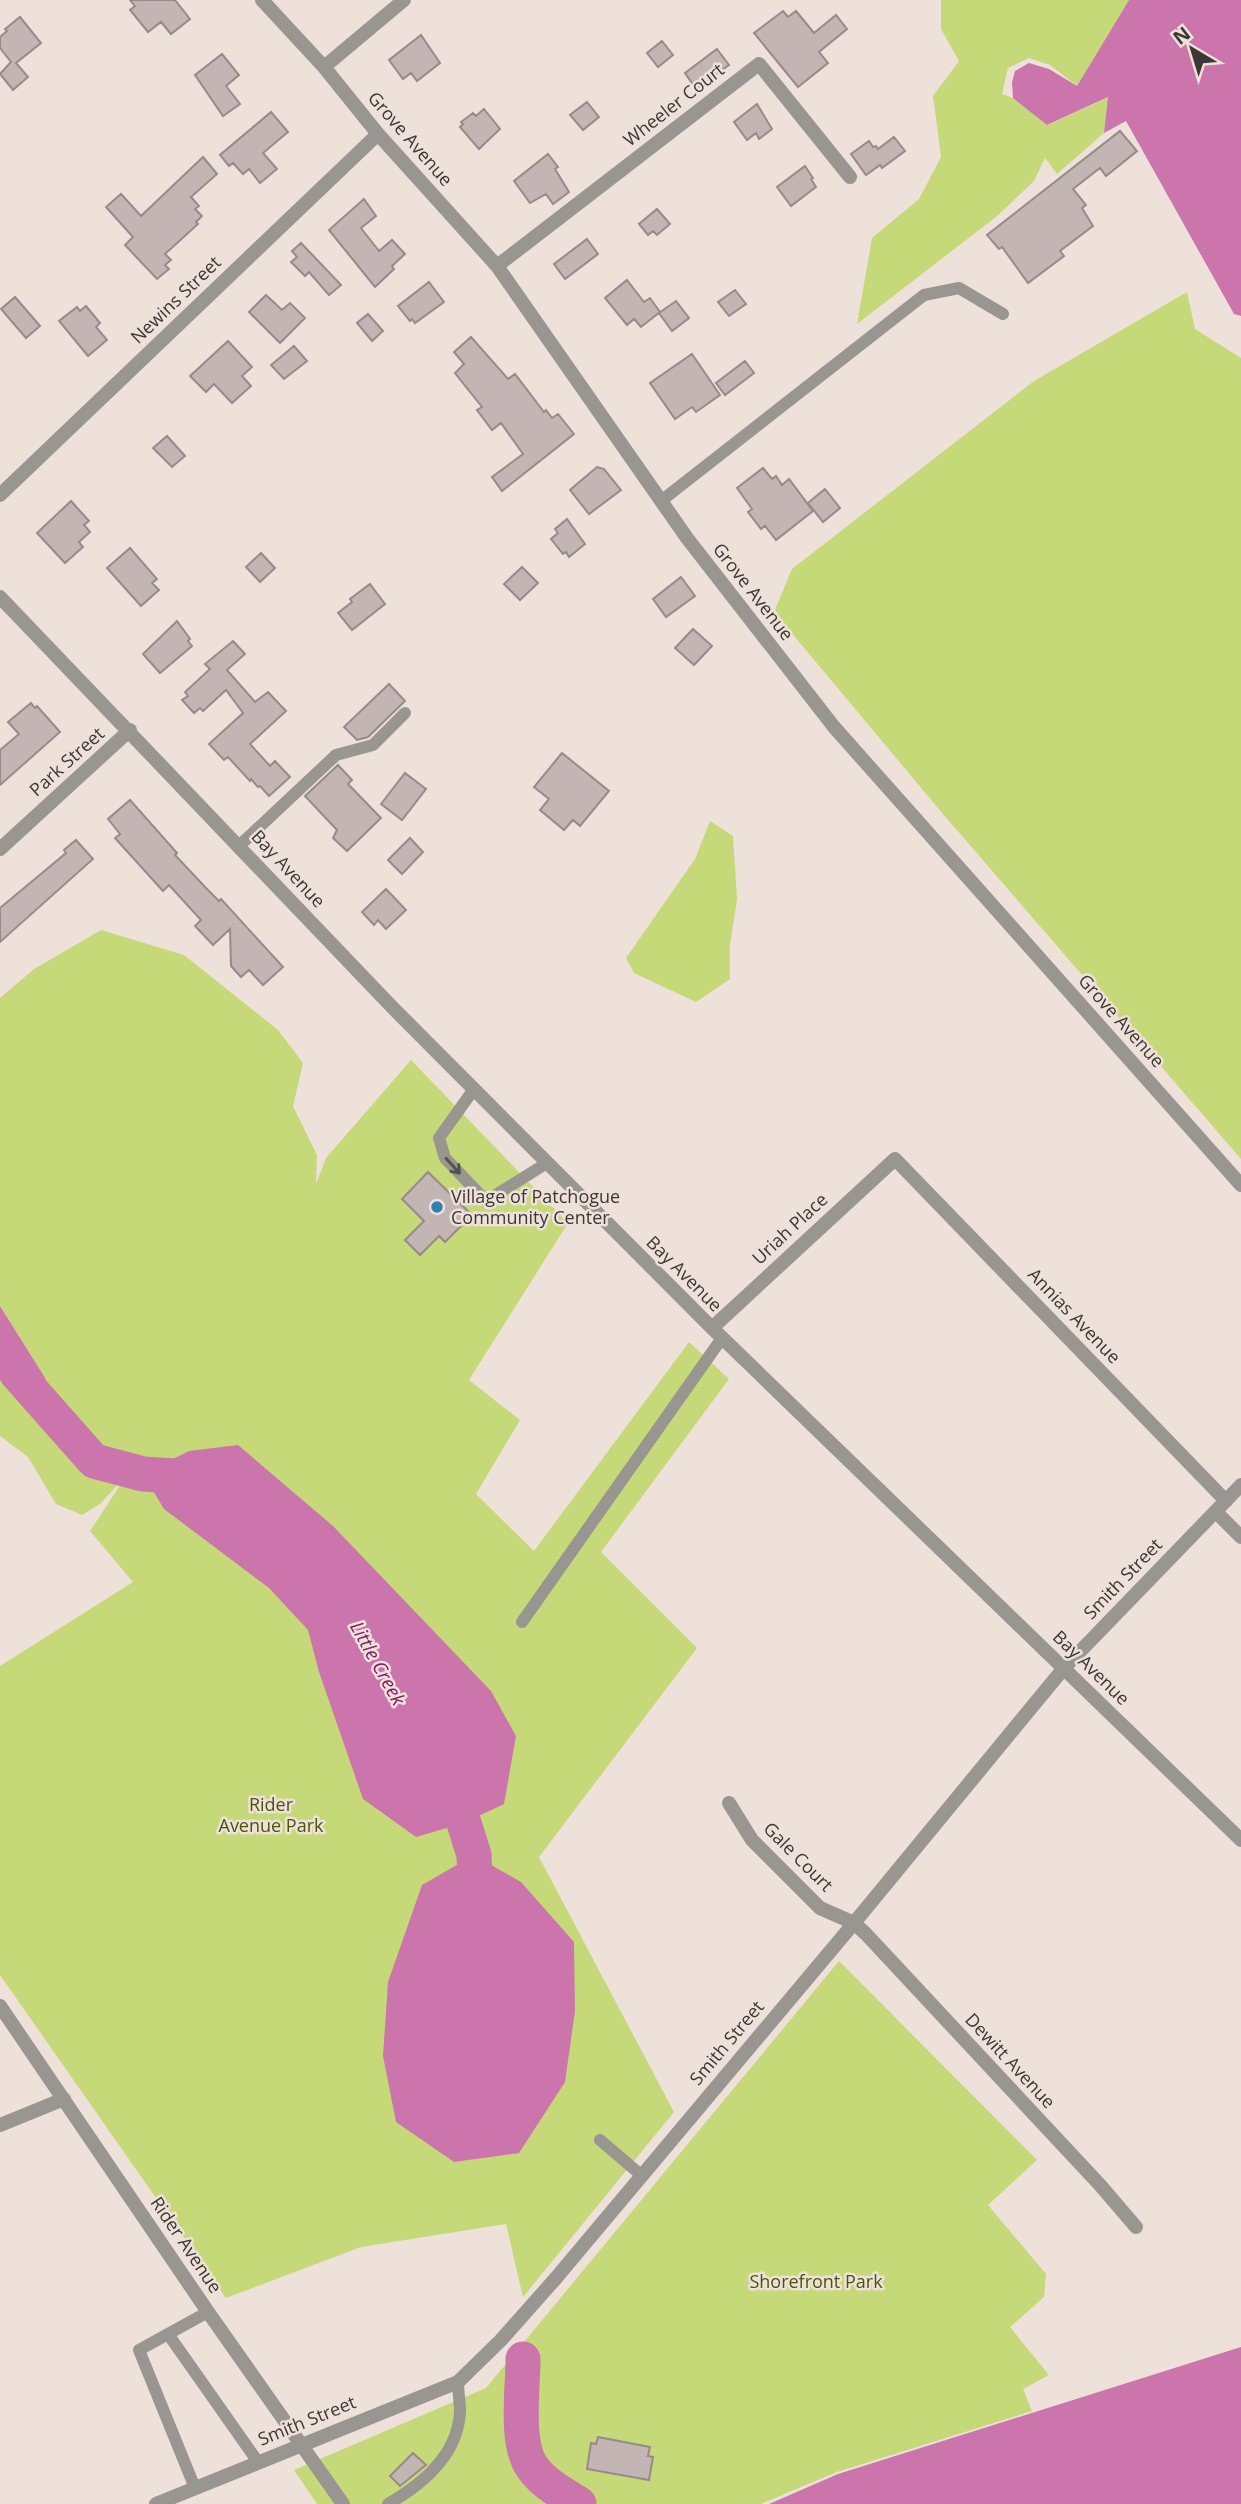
<svg xmlns="http://www.w3.org/2000/svg" width="1241" height="2504" font-family="'Open Sans',sans-serif">
	<style>
		.green { fill: #c6d978 }
		.water { fill: #cb75ac }
		.lines { fill: none; stroke-linecap: round; stroke-linejoin: round }
		.river { stroke: #cb75ac; stroke-width: 35 }
		.building { fill: #c4b5b5; stroke: #988a8a; stroke-width: 2 }
		.service { stroke: #999691; stroke-width: 12 }
		.minor { stroke: #999691; stroke-width: 14 }
		.tertiary { stroke: #999691; stroke-width: 14 }
		.oneway { stroke: #534f4b }
		.poi-dot { fill: #3280b2; stroke: #eee1da; stroke-width: 2.5 }
		.labels { text-anchor: middle; stroke-width: 5; stroke-linejoin: round; paint-order: stroke }
		.street-label { font-size: 18px; fill: #3c3734; stroke: #eee1da }
		.poi-label { font-size: 18px; fill: #3c3734; stroke: #eee1da; text-anchor: start }
		.park-label { font-size: 18px; fill: #4b550a; stroke: #eee1da }
		.water-label { font-size: 19px; font-style: italic; fill: #811a63; stroke: #eee1da }
	</style>
	<rect width="100%" height="100%" fill="#eee1da"/>
	<path class="green" d="M941,0H1129L1077,86L1050,65L1029,58L1008,68L1002,94L1013,98L1048,125L1109,97L1104,133L1057,174L1045,158L1034,181L996,217L857,324L872,238L919,199L941,157L933,96L959,61L941,29Z
		M1187,292L1195,329L1241,358V1159L943,814L774,612L792,569L1034,381Z
		M710,821L733,836L737,899L730,945V979L696,1002L634,973L626,958L695,859Z
		M101,930L184,955L278,1030L303,1063L293,1106L317,1155L316,1184L326,1158L411,1060L568,1223L469,1380L520,1420L476,1494L534,1551L689,1342L729,1379L601,1552L697,1648L539,1857L674,2112L523,2297L506,2224L361,2247L226,2298L0,1975V1666L133,1582L90,1531L126,1476L100,1504L82,1515L56,1504L28,1457L0,1436V1379L27,1404L44,1376L0,1306V998L34,969Z
		M839,1961L1037,2160L988,2205L1046,2274L1044,2297L1010,2327L1049,2375L1023,2389L1032,2411L837,2472L761,2504H317L294,2470L486,2388Z"/>
	<path class="water" d="M1129,0H1241V316L1234,314L1126,121L1104,133L1108,97L1047,125L1013,98L1012,82L1015,71L1029,63L1049,69L1077,86Z
		M0,1306L44,1376L55,1403L27,1404L0,1379Z
		M238,1445L333,1526L491,1691L516,1736L504,1804L464,1823L416,1837L363,1799L319,1672L308,1630L269,1588L164,1509L143,1474L189,1451Z
		M474,1855L521,1882L574,1942L575,2011L565,2082L519,2153L454,2162L396,2122L383,2056L388,1982L422,1885Z
		M1241,2347V2504H769L838,2474Z"/>
	<g class="lines">
		<path class="river" d="M0,1345L17,1374L94,1461L143,1474L191,1477
			M442,1782L464,1823L474,1855L476,1901
			M523,2359C523,2388 515,2443 532,2467C543,2483 562,2493 579,2504"/>
	</g>
	<path class="building" d="M130,0H175L190,19L171,34L161,22L148,32L130,10L135,6Z
		M783,11L788,17L796,11L814,33L836,15L847,29L819,52L828,63L798,87L754,33Z
		M20,17L41,43L16,63L28,77L13,90L0,74L11,62L0,48V37L7,31L5,29Z
		M421,35L440,63L417,81L411,73L403,79L389,60Z
		M662,41L673,55L658,67L647,53Z
		M717,49L729,65L696,89L685,73Z
		M222,54L239,75L226,86L240,104L223,116L195,75Z
		M587,102L599,117L583,130L570,115Z
		M757,104L772,129L759,139L756,133L747,140L734,122Z
		M484,109L500,129L479,149L460,127L463,124L461,122L473,113L476,116Z
		M271,112L288,132L263,153L277,169L260,183L249,169L243,174L233,163L229,166L220,155Z
		M1120,131L1137,151L1106,176L1100,168L1073,189L1086,205L1082,208L1093,226L1060,251L1064,256L1028,283L1002,247L999,249L987,235Z
		M894,137L905,151L882,168L880,165L866,175L851,154L869,141L873,147L876,146L878,149Z
		M548,154L558,167L555,169L569,192L553,204L546,194L530,203L514,181Z
		M203,157L217,174L191,197L199,206L195,209L202,216L196,222L198,224L165,254L171,260L165,265L169,269L157,279L125,245L133,237L106,207L121,194L141,216Z
		M805,166L813,178L811,179L816,187L791,206L777,187Z
		M364,199L376,216L361,228L379,251L392,240L405,254L392,266L394,269L375,287L329,230Z
		M657,209L670,224L657,235L653,231L648,235L639,224Z
		M587,239L598,254L565,279L554,264Z
		M301,243L341,285L329,295L309,272L305,276L291,262L297,257L292,251Z
		M627,280L644,302L650,298L660,312L641,327L634,319L627,325L605,298Z
		M429,282L444,302L415,323L412,319L410,321L398,306Z
		M735,290L746,304L729,316L718,302Z
		M266,295L282,310L290,303L305,318L280,343L249,312Z
		M15,297L40,326L26,338L1,309Z
		M676,301L689,318L672,331L659,313Z
		M86,306L100,323L96,327L107,340L88,356L59,321L77,307L80,311Z
		M368,314L383,331L372,341L357,323Z
		M471,337L508,379L515,374L544,412L546,410L552,418L558,414L574,434L502,491L492,477L523,454L501,423L492,430L477,410L482,407L455,373L464,364L454,352Z
		M228,341L252,367L242,376L251,386L232,403L214,384L206,392L190,376Z
		M294,346L307,361L284,379L271,365Z
		M692,354L720,395L696,412L692,407L675,419L650,383Z
		M745,361L754,373L725,395L716,383Z
		M167,436L185,456L172,467L153,448Z
		M597,467L604,469L621,490L589,514L570,490Z
		M763,468L772,479L776,476L782,485L789,479L813,511L776,540L765,526L761,529L748,512L752,509L737,488Z
		M825,489L840,508L823,522L808,503Z
		M71,501L89,521L84,525L90,532L79,542L83,547L65,563L37,533Z
		M567,519L585,544L569,557L566,552L563,554L551,539L558,533L555,529Z
		M130,548L157,579L152,583L159,590L141,606L107,568Z
		M261,553L275,568L260,582L246,567Z
		M522,567L538,583L520,600L504,584Z
		M681,577L695,596L666,617L653,599Z
		M370,584L385,604L352,630L338,613L352,602L350,599Z
		M177,621L190,639L188,641L192,646L160,673L143,654Z
		M693,629L712,646L694,665L675,648Z
		M233,641L245,654L227,670L255,702L268,692L286,711L250,744L270,766L275,761L290,777L269,796L260,786L258,787L251,779L250,781L228,757L224,760L209,744L243,713L226,690L203,711L200,708L194,713L182,700L188,696L185,692L210,669L205,664Z
		M389,684L405,701L368,737L357,740L344,727Z
		M31,703L35,708L37,706L60,732L0,785V750L19,734L8,722Z
		M562,753L609,791L580,826L573,820L564,830L540,810L549,799L534,787Z
		M338,765L352,780L348,784L381,818L347,851L333,838L337,830L305,796Z
		M405,773L426,789L402,820L381,804Z
		M130,800L177,853L175,855L206,888L219,901L221,899L283,967L263,985L249,970L241,977L231,966L230,929L213,945L195,926L201,920L169,885L163,891L115,838L120,834L108,819Z
		M410,838L423,852L402,874L388,860Z
		M76,840L93,859L0,942V908L66,853L64,850Z
		M386,889L406,910L386,929L378,920L374,925L362,912Z
		M428,1172L472,1215L445,1242L439,1236L420,1255L405,1240L424,1221L402,1199Z
		M598,2437L650,2447L648,2456L653,2457L649,2480L587,2469L591,2443L596,2444Z
		M413,2453L426,2465L400,2486L390,2476Z"/>
	<g class="lines">
		<path class="service" d="M661,501L924,295L959,288L1003,314
			M239,846L336,755L373,745L405,713
			M474,1089L439,1138L445,1158L486,1201L547,1163
			M522,1622L722,1338
			M600,2140L641,2175
			M168,2334L258,2462
			M195,2488L139,2350L208,2312
			M388,2504C423,2484 459,2454 460,2410C460,2401 458,2392 458,2382"/>
		<path class="minor" d="M262,0L324,67L378,134L497,266L687,538L834,727L1241,1185
			M324,67L404,0
			M497,266L759,64L850,177
			M0,495L378,134
			M0,597L392,1007L712,1328L1241,1840
			M0,849L130,730
			M712,1328L895,1159L1226,1501
			M1216,1512L1241,1537
			M729,1803L752,1840L820,1908L854,1923L866,1934L1100,2185L1136,2227
			M0,2125L64,2099
			M156,2504L458,2382L501,2340L556,2278L854,1923L1064,1668L1241,1485"/>
		<path class="tertiary" d="M0,2006L208,2312L343,2504"/>
	</g>
	<defs><path id="oneway-shaft" d="M-6 0H5M1.5-3L5.5 0L1.5 3" fill="none" stroke-width="1.6" stroke-linecap="round" stroke-linejoin="round" transform="scale(1.75)"/></defs>
	<use class="oneway" href="#oneway-shaft" transform="translate(453 1166) rotate(48)"/>
	<circle class="poi-dot" cx="437" cy="1207" r="7"/>
	<g class="labels">
		<g class="street-label">
			<text transform="translate(674 105) rotate(-38)" y="6">Wheeler Court</text>
			<text transform="translate(410 139) rotate(49)" y="6">Grove Avenue</text>
			<text transform="translate(176 300) rotate(-44)" y="6">Newins Street</text>
			<text transform="translate(753 592) rotate(52)" y="6">Grove Avenue</text>
			<text transform="translate(67 762) rotate(-42)" y="6">Park Street</text>
			<text transform="translate(288 869) rotate(47)" y="6">Bay Avenue</text>
			<text transform="translate(1121 1021) rotate(48)" y="6">Grove Avenue</text>
			<text transform="translate(790 1229) rotate(-43)" y="6">Uriah Place</text>
			<text transform="translate(684 1274) rotate(45)" y="6">Bay Avenue</text>
			<text transform="translate(1074 1316) rotate(46)" y="6">Annias Avenue</text>
			<text transform="translate(1123 1579) rotate(-46)" y="6">Smith Street</text>
			<text transform="translate(1091 1668) rotate(44)" y="6">Bay Avenue</text>
			<text transform="translate(798 1857) rotate(45)" y="6">Gale Court</text>
			<text transform="translate(727 2043) rotate(-50)" y="6">Smith Street</text>
			<text transform="translate(1010 2061) rotate(47)" y="6">Dewitt Avenue</text>
			<text transform="translate(186 2245) rotate(56)" y="6">Rider Avenue</text>
			<text transform="translate(307 2421) rotate(-22)" y="6">Smith Street</text>
		</g>
		<g class="poi-label">
			<text x="451" y="1203">Village of Patchogue<tspan x="451" dy="21">Community Center</tspan></text>
		</g>
		<g class="park-label">
			<text x="271" y="1811">Rider<tspan x="271" dy="21">Avenue Park</tspan></text>
			<text x="816" y="2288">Shorefront Park</text>
		</g>
		<g class="water-label">
			<text transform="translate(378 1663) rotate(61)" y="7">Little Creek</text>
		</g>
	</g>
	<g transform="translate(1192 49) rotate(322)" stroke="#eee1da" stroke-width="5" paint-order="stroke">
	<path d="M0-5L12 26L0 18L-12 26Z" fill="#3c3734"/>
	<text y="-10" font-size="19" font-weight="bold" text-anchor="middle" fill="#3c3734">N</text>
	</g>
</svg>
